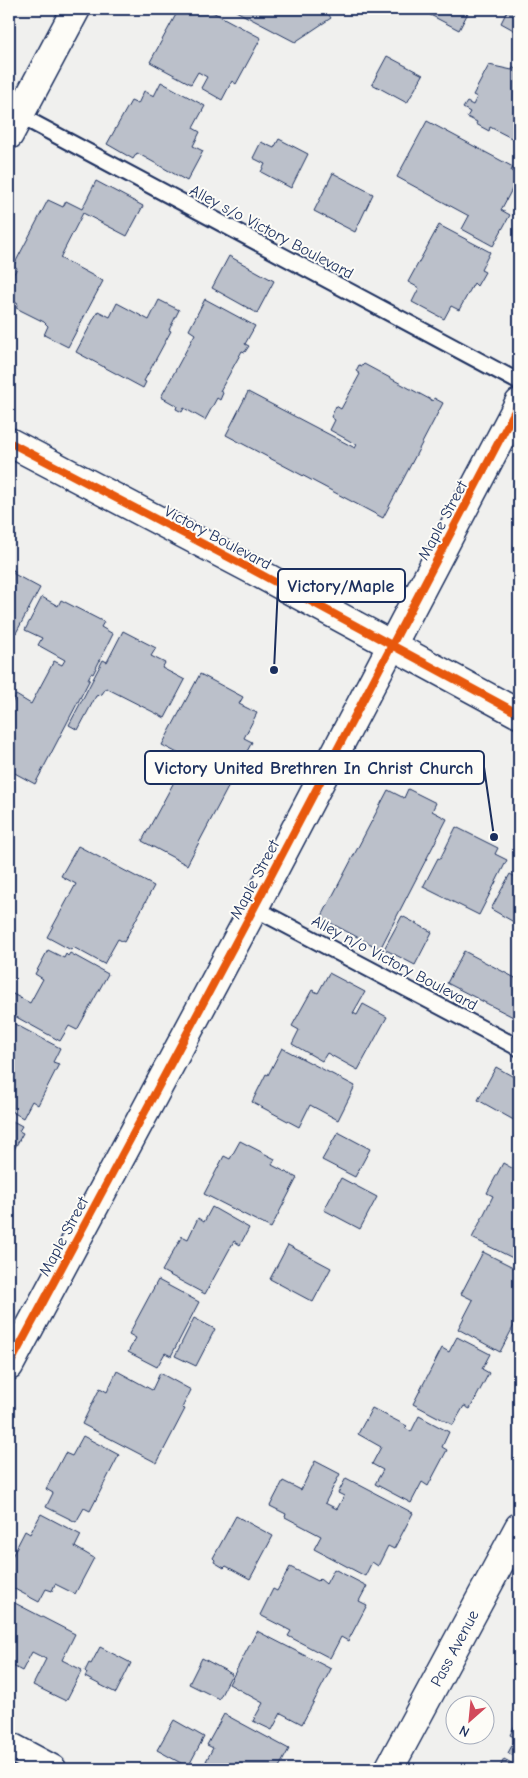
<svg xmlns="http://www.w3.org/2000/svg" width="528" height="1778" font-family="'Comic Neue',sans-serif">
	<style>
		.building { fill: #bbc0ca; stroke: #1b2f5e }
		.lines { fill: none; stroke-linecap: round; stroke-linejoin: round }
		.service-casing { stroke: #1b2f5e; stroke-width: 19 }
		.minor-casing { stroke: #1b2f5e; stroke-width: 31 }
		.secondary-casing { stroke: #1b2f5e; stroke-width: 31 }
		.service { stroke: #fdfcf7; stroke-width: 15 }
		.minor { stroke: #fdfcf7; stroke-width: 28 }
		.secondary { stroke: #fdfcf7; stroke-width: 28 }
		.cycleway-casing { stroke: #fdfcf7; stroke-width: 11 }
		.cycleway { stroke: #e8590c; stroke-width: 8 }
		.labels { text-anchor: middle; stroke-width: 4; stroke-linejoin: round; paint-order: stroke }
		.street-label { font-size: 16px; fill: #1b2f5e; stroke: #fdfcf7 }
		.leader { fill: none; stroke: #1b2f5e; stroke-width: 2 }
		.callout-dot { fill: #1b2f5e; stroke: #fdfcf7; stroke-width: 2 }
		.callout { fill: #fdfcf7; stroke: #1b2f5e; stroke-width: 2 }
		.callout-label { font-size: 18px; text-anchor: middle; font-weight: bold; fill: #1b2f5e }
	</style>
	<rect width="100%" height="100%" fill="#f0f0ee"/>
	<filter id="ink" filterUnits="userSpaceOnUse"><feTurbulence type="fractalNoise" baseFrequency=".02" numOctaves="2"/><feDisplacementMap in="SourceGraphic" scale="10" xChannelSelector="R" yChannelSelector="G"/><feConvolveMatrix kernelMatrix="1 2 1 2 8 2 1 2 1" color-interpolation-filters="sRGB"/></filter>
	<g filter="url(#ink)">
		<path class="building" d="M179,9H207L261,38L236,84L232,81L222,100L201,88L207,77L198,72L191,84L150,62Z
			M232,9H325L331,18L295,42Z
			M419,9H470L459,30Z
			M508,9H519V33L501,23Z
			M387,56L423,75L407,103L372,84Z
			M489,65L512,70L513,67L519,71V142L490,127L489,131L476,124L477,122L467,117L470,112L463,108L467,102L473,105L477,97L473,95Z
			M161,82L205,106L193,128L200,132L193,146L203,151L187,181L137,153L133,159L107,144L131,101L138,104L144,91L154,96Z
			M427,121L513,167L511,171L519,176L501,210L510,215L493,246L462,229L469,216L397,177Z
			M279,139L308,154L291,188L261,172L265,164L253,158L261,142L274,148Z
			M333,173L373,194L355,232L314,211Z
			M96,181L143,206L127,236L83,213L60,258L103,281L68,347L44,335L48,326L44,322L16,308L18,304L9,299V288L13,280L11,279L17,268L14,265L48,200L63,207L66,201L82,209Z
			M439,225L490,252L481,270L485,272L477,286L474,283L459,310L451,306L444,319L412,302L419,288L408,282Z
			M229,256L274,281L257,313L212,288Z
			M205,299L255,326L245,344L249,346L245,352L242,351L220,391L223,393L220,400L217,398L205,420L184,408L182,412L176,409L177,406L161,397L195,334L189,330Z
			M159,300L179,310L169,330L171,331L144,381L146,382L143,388L76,352L98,311L110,317L117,303L149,320Z
			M364,364L433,401L434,398L443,403L383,518L226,435L248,392L355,448L357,445L330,430L335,420L331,417L336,406L341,409L360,374L356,371L359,365L362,366Z
			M9,568L15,571L14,574L40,588L16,633L12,631L9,636Z
			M42,597L58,606L61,600L104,622L101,627L113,634L93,674L91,673L88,679H90L35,784L9,770V709L16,695L31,704L54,661L62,665L65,660L38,645L42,638L25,630Z
			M123,631L156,648L151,656L165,663L162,668L185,680L165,718L106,688L102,694L96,696L78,730L69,725L103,660L107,662Z
			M200,674L243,697L239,704L257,713L244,738L252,742L187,865L142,841L187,758L162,745Z
			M408,789L436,803L432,811L447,819L380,949L321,918L388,790L404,798Z
			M456,827L498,848L495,854L507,860L479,915L423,887L438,858L440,859Z
			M78,846L154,886L124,942L118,939L104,964L73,947L71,950L47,937L76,884L61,876Z
			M510,874L519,879V925L491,909Z
			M402,916L432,932L415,965L384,949Z
			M48,950L64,958L66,954L68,956L70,953L108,974L77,1030L69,1026L60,1041L9,1013V992L30,1003L43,979L35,974Z
			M464,951L519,980V1020L447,983Z
			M329,973L365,992L353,1013L357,1015L363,1004L387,1017L358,1070L327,1053L322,1061L292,1044L299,1030L292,1026L312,990L318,993Z
			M9,1021L60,1048L53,1062L59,1064L38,1105L32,1101L23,1118L9,1110Z
			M282,1048L355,1086L338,1120L310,1105L299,1127L252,1102L266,1074L268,1075Z
			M496,1067L519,1080V1123L478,1100Z
			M9,1119L22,1126L19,1131L23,1133L11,1155L9,1154Z
			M338,1132L370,1149L355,1177L322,1160Z
			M240,1141L275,1159L272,1165L297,1178L271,1228L204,1194L224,1156L230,1159Z
			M503,1163L519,1172V1261L472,1238L493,1196L487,1193Z
			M341,1178L377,1197L360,1229L324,1210Z
			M212,1207L249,1228L240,1245L234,1241L205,1294L162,1271L182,1236L188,1239L198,1218L204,1222Z
			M288,1245L331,1268L313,1302L270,1279Z
			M483,1252L519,1270V1302L514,1311L519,1316L500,1352L458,1329L473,1300L461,1294Z
			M158,1280L199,1302L171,1356L165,1353L157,1367L128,1352L136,1338L129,1334Z
			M194,1318L215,1329L196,1366L175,1356Z
			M457,1337L490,1354L482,1369L489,1373L470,1409L464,1406L453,1425L413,1404L442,1348L449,1352Z
			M117,1371L152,1390L160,1373L191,1390L182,1408L185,1409L157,1463L82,1424L100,1388L107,1392Z
			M372,1408L407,1426L405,1428L411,1432L419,1416L449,1432L442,1447L447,1450L428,1486L422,1482L411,1503L375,1484L383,1470L372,1464L381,1447L358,1434Z
			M83,1436L119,1455L90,1511L84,1508L76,1522L46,1507L53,1493L46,1489L65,1453L72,1456Z
			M315,1461L340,1474L325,1503L337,1509L344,1496L338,1493L346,1478L413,1513L394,1549L388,1546L378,1566L372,1562L365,1576L314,1549L321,1536L285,1517L286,1514L270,1506L283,1481L301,1490Z
			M41,1514L81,1535L75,1547L94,1558L75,1594L55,1584L52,1591L46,1589L39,1602L9,1586V1576L12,1570L9,1568V1562L25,1531L30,1534Z
			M236,1516L273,1536L250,1579L226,1566L224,1568L214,1562L215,1560L213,1558Z
			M290,1567L318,1581L320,1579L326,1584L334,1569L367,1586L359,1601L367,1605L348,1641L341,1637L330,1658L288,1636L291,1631L260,1615L273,1589L277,1591Z
			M9,1600L75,1634L62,1660L82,1670L66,1701L33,1685L46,1659L32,1652L22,1671L9,1664Z
			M257,1631L331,1669L302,1724L281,1713L272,1730L253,1721L263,1703L229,1684Z
			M100,1647L131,1663L116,1693L85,1677L87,1673L85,1671L89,1663L91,1664Z
			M202,1658L232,1674L219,1699L189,1684Z
			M224,1714L289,1749L278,1769H221L206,1761L213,1748L207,1745Z
			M519,1717V1759L508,1753L516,1738L510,1735Z
			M174,1720L204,1737L188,1767L157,1750Z
			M504,1759L519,1767V1769H499Z"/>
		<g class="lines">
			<defs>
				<path id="service" d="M13,112L519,382
					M254,908L519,1048"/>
				<path id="minor" d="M9,135L76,9
					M9,1366L254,908L519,403
					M9,1746L52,1769
					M389,1769L519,1527"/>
				<path id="secondary" d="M9,442L251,569L519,714"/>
			</defs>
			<use href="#service" class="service-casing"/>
			<use href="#minor" class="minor-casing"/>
			<use href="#secondary" class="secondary-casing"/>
			<use href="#service" class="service"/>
			<use href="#minor" class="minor"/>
			<use href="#secondary" class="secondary"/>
			<defs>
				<path id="cycleway" d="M9,442L251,569L519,714
					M9,1366L254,908L519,403"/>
			</defs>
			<use href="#cycleway" class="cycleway-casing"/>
			<use href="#cycleway" class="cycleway"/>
		</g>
	</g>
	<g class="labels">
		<g class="street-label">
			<text transform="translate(272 231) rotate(28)" y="6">Alley s/o Victory Boulevard</text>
			<text transform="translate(442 520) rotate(-62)" y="6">Maple Street</text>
			<text transform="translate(218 537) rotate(28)" y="6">Victory Boulevard</text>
			<text transform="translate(254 879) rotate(-62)" y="6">Maple Street</text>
			<text transform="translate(395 962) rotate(28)" y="6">Alley n/o Victory Boulevard</text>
			<text transform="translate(63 1236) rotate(-62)" y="6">Maple Street</text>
			<text transform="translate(454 1648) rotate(-62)" y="6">Pass Avenue</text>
		</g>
	</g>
	<path class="leader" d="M274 670L278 586M494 837L484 767"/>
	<g class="callout-dot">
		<circle cx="274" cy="670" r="5"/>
		<circle cx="494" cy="837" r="5"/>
	</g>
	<g class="callout">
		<rect x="278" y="569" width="127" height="33" rx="5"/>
		<rect x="145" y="751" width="339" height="33" rx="5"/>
	</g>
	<g class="callout-label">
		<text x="341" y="592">Victory/Maple</text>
		<text x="314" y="774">Victory United Brethren In Christ Church</text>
	</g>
	<rect width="528" height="1778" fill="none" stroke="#fdfcf7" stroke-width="30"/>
	<rect x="15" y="15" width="498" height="1748" fill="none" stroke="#1b2f5e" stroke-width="2" filter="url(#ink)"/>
	<g transform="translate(470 1720) rotate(207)"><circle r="24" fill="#fdfcf7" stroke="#a3aaba"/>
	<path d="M0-4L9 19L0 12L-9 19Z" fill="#d1495b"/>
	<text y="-8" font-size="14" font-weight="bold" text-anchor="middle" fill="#1b2f5e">N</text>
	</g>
</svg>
